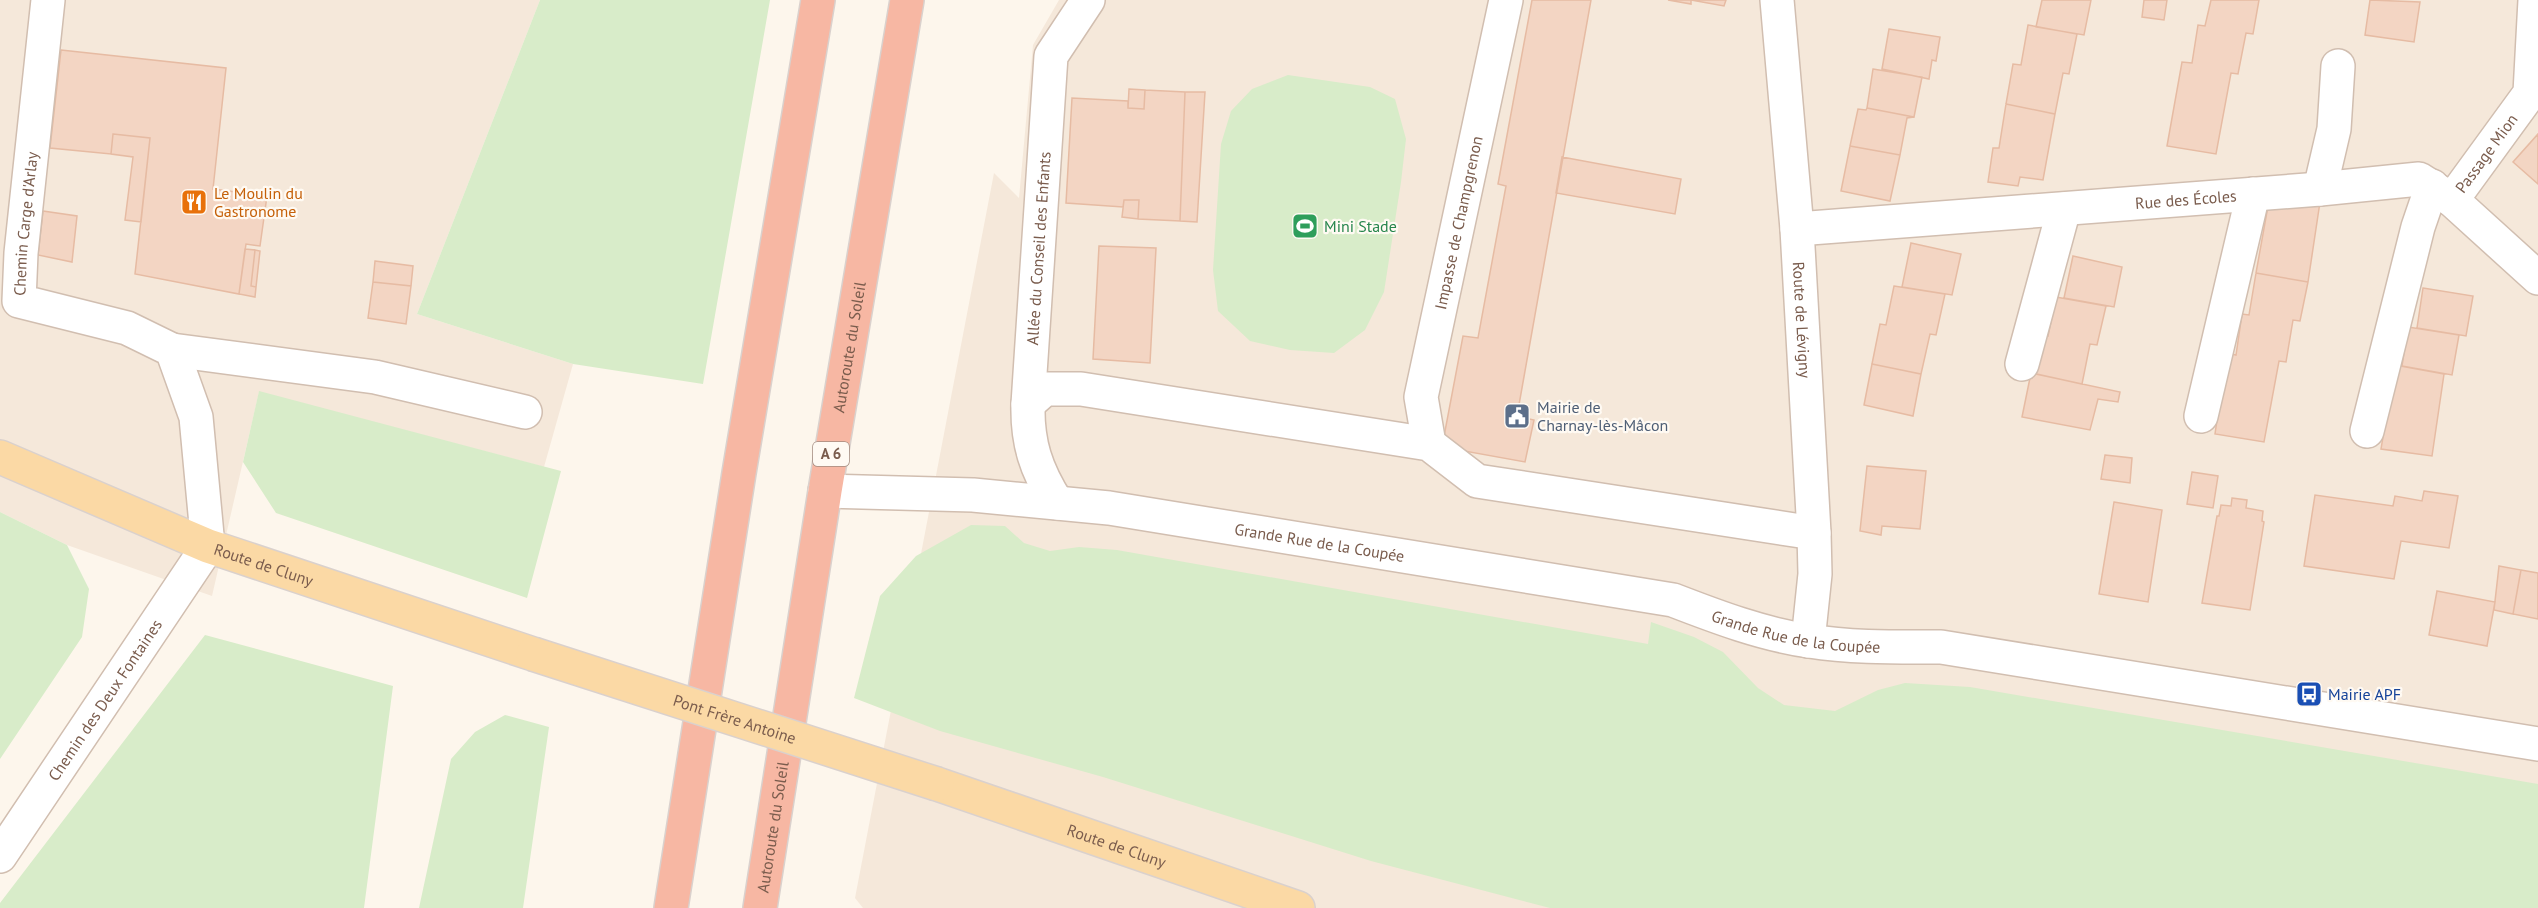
<svg xmlns="http://www.w3.org/2000/svg" width="2538" height="908" font-family="'PT Sans',sans-serif">
	<style>
		.residential { fill: #f5e8da }
		.green { fill: #d8ecc9 }
		.building { fill: #f3d5c3; stroke: #e6bba3; stroke-width: 1.5 }
		.lines { fill: none; stroke-linecap: round; stroke-linejoin: round }
		.minor-casing { stroke: #d1beb0; stroke-width: 36 }
		.major-casing { stroke: #dad1cd; stroke-width: 36 }
		.highway-casing { stroke: #dad1cd; stroke-width: 36 }
		.minor { stroke: #fff; stroke-width: 33 }
		.major { stroke: #fbd9a5; stroke-width: 33 }
		.highway { stroke: #f7b7a3; stroke-width: 33 }
		.major-bridge-casing { stroke: #dad1cd; stroke-width: 36; stroke-linecap: butt }
		.major-bridge { stroke: #fbd9a5; stroke-width: 33 }
		.labels { text-anchor: middle; stroke-width: 4.5; stroke-linejoin: round; paint-order: stroke }
		.shield { fill: #fffaf3; stroke: #a28b7f; stroke-width: 1.5 }
		.shield-label { font-size: 15px; font-weight: bold; fill: #7a5c4d }
		.street-label { font-size: 16px; fill: #7a5c4d; stroke: #fffaf3 }
		.food-label { font-size: 16px; fill: #c56008; stroke: #fffaf3; text-anchor: start }
		.leisure-label { font-size: 16px; fill: #27864d; stroke: #fffaf3; text-anchor: start }
		.service-label { font-size: 16px; fill: #4e5e75; stroke: #fffaf3; text-anchor: start }
		.transit-label { font-size: 16px; fill: #164399; stroke: #fffaf3; text-anchor: start }
	</style>
	<rect width="100%" height="100%" fill="#fdf6ec"/>
	<path class="residential" d="M0,0H540L417,314L573,364L544,467L259,392L212,596L67,545L0,512Z
		M1059,0H2538V908H863L855,898L994,173L1019,198L1033,45Z"/>
	<path class="green" d="M540,0H770L703,384L573,364L417,314Z
		M1288,75L1370,87L1395,99L1406,139L1401,182L1384,292L1365,330L1334,353L1290,350L1250,341L1218,311L1213,270L1221,144L1231,111L1252,89Z
		M259,391L561,471L527,598L276,513L243,462Z
		M0,512L67,545L89,589L82,637L0,759Z
		M971,525L1005,526L1024,543L1050,551L1079,547L1117,550L1648,644L1651,622L1694,637L1723,652L1758,688L1784,705L1835,711L1878,690L1905,683L1970,687L2538,784V908H1550L1371,861L1103,777L940,731L854,698L880,596L916,556Z
		M205,635L393,686L364,908H0V903Z
		M505,715L549,727L523,908H419L451,759L475,732Z"/>
	<path class="building" d="M1532,0H1591L1517,416L1534,420L1525,462L1442,447L1463,336L1478,338L1506,186L1498,184Z
		M1668,0H1691V4Z
		M1691,0H1726L1724,6Z
		M2042,0H2091L2084,35L2036,27Z
		M2144,0H2167L2164,20L2142,17Z
		M2211,0H2259L2253,34L2246,33L2238,74L2231,73L2216,154L2167,146L2182,62L2192,63L2198,25L2205,26Z
		M2370,0L2420,2L2414,42L2365,35Z
		M2028,25L2077,34L2069,74L2063,73L2055,114L2006,104L2013,64L2021,65Z
		M1889,29L1940,37L1936,61L1932,60L1929,79L1882,69Z
		M61,50L226,68L213,189L267,196L260,246L246,244L239,294L135,274L150,138L113,134L111,154L50,148Z
		M1873,69L1922,77L1914,117L1867,108Z
		M1129,89L1145,90L1144,109L1128,108Z
		M1145,90L1185,92L1180,221L1138,219L1139,200H1124L1123,207L1066,203L1072,98L1128,101V108L1144,109Z
		M1185,92H1205L1197,222L1180,221Z
		M2006,104L2055,114L2043,180L2020,177L2018,186L1988,182L1993,148H1999Z
		M1867,108L1914,117L1907,118L1900,155L1850,146L1858,109L1866,110Z
		M113,134L150,138L141,222L125,220L133,157L111,154Z
		M2538,134V184L2513,162Z
		M1850,146L1900,155L1890,201L1841,191Z
		M1562,157L1681,179L1675,214L1556,193Z
		M1124,200H1139L1138,219L1122,217Z
		M2320,202L2308,282L2256,273L2268,206Z
		M43,211L77,216L72,262L38,255Z
		M1911,243L1961,254L1952,295L1902,287Z
		M1099,246L1156,248L1150,363L1093,359Z
		M245,249L255,250L251,286L256,287L255,297L239,294Z
		M255,250L260,251L256,287L251,286Z
		M2073,256L2122,267L2114,307L2064,298Z
		M375,261L413,266L411,286L373,282Z
		M2256,273L2308,282L2300,321L2293,320L2286,362L2279,361L2264,442L2215,434L2227,353L2236,355L2242,314L2249,315Z
		M373,282L411,286L406,324L368,318Z
		M1894,286L1945,294L1936,335L1930,334L1921,374L1872,364L1880,324L1886,325Z
		M2423,288L2473,296L2466,336L2417,328Z
		M2056,297L2106,306L2097,345L2090,344L2082,384L2032,373L2039,334L2048,336Z
		M2408,327L2459,335L2452,375L2402,366Z
		M1872,364L1921,374L1913,416L1864,405Z
		M2395,365L2444,374L2432,456L2381,449Z
		M2031,373L2120,392L2118,402L2098,399L2090,430L2022,417Z
		M2105,455L2132,458L2130,483L2101,479Z
		M1867,466L1926,471L1920,529L1882,526L1881,535L1860,531Z
		M2192,472L2218,476L2213,508L2187,504Z
		M2424,491L2458,496L2449,548L2401,541L2394,579L2304,566L2315,495L2393,506L2395,496L2422,501Z
		M2232,498L2247,500L2246,508L2263,511L2262,521L2264,522L2250,610L2202,603L2217,516H2219L2221,505L2231,506Z
		M2114,502L2162,510L2148,602L2099,594Z
		M2499,566L2521,570L2513,614L2494,610Z
		M2521,570L2538,573V619L2513,614Z
		M2437,591L2495,602L2487,646L2429,635Z"/>
	<g class="lines">
		<defs>
			<g id="minor">
				<path id="s1" d="M1777,0L1797,229L1814,533L1815,574L1808,641"/>
				<path d="M2320,189L2334,129L2338,66"/>
				<path id="s2" d="M2452,200L2530,93L2535,0"/>
				<path id="s3" d="M1797,229L2320,189L2419,179L2452,200L2538,278"/>
				<path d="M172,350L375,377L525,412"/>
				<path d="M2022,364L2064,209"/>
				<path d="M1028,404L1045,389H1081L1429,444L1477,481L1814,533"/>
				<path d="M2201,416L2253,194"/>
				<path d="M2367,431L2418,227L2432,186"/>
				<path id="s4" d="M1429,444L1421,397L1506,0"/>
				<path id="s5" d="M825,491L973,495L1109,508L1673,600C1717,617 1762,634 1809,641C1853,648 1897,647 1941,647L2538,744"/>
				<path id="s6" d="M1057,503C1036,470 1027,443 1028,404L1051,56L1088,0"/>
				<path id="s7" d="M0,856L208,546L196,417L172,350L127,328L19,301L21,253L48,0"/>
			</g>
			<g id="major">
				<path id="s8" d="M0,457L208,546L533,654"/>
				<path id="s9" d="M937,784L1298,908"/>
			</g>
			<g id="highway">
				<path d="M671,908L739,473L818,0"/>
				<path id="s10" d="M760,908L825,491L907,0"/>
			</g>
		</defs>
		<use href="#minor" class="minor-casing"/>
		<use href="#major" class="major-casing"/>
		<use href="#highway" class="highway-casing"/>
		<use href="#minor" class="minor"/>
		<use href="#major" class="major"/>
		<use href="#highway" class="highway"/>
		<defs>
			<g id="major-bridge">
				<path id="s11" d="M533,654L937,784"/>
			</g>
		</defs>
		<use href="#major-bridge" class="major-bridge-casing"/>
		<use href="#major-bridge" class="major-bridge"/>
	</g>
	<defs>
		<symbol id="restaurant-square" viewBox="-11 -11 22 22"><rect x="-9" y="-9" width="18" height="18" rx="4" fill="#e8710a" stroke="#fffaf3"/><path d="M-5-6h1v4h1v-4h1v4h1v-4h1v5L-1.5 .5V6h-2V.5L-5-1ZM5-6V6H3V1.5H1.5Q1.5-4 5-6Z" fill="#fff"/></symbol>
		<symbol id="stadium-square" viewBox="-11 -11 22 22"><rect x="-9" y="-9" width="18" height="18" rx="4" fill="#2e9e5b" stroke="#fffaf3"/><path d="M0-5a6.5 5 0 1 0 0 10a6.5 5 0 1 0 0-10ZM-3.5-1.8h7v3.6h-7Z" fill="#fff"/></symbol>
		<symbol id="civic-square" viewBox="-11 -11 22 22"><rect x="-9" y="-9" width="18" height="18" rx="4" fill="#5c6f8a" stroke="#fffaf3"/><path d="M-.6-6.5H3V-4.5H.6V-3L4-1V1h2V6H-6V1h2V-1L-.6-3ZM-1.2 2.5V6h2.4V2.5Z" fill="#fff"/></symbol>
		<symbol id="bus-square" viewBox="-11 -11 22 22"><rect x="-9" y="-9" width="18" height="18" rx="4" fill="#1a4fb4" stroke="#fffaf3"/><path d="M-5-6H5V4H4V6H2V4H-2V6H-4V4H-5ZM-3.5-4V0h7V-4ZM-3.5 1.2v1.5H-2V1.2ZM2 1.2v1.5H3.5V1.2Z" fill="#fff"/></symbol>
	</defs>
	<g fill-rule="evenodd">
		<use href="#restaurant-square" x="179" y="187" width="30" height="30"/>
		<use href="#stadium-square" x="1290" y="211" width="30" height="30"/>
		<use href="#civic-square" x="1502" y="401" width="30" height="30"/>
		<use href="#bus-square" x="2294" y="679" width="30" height="30"/>
	</g>
	<g class="labels">
		<rect class="shield" x="813" y="442" width="36" height="24" rx="4.5"/>
		<g class="shield-label">
			<text x="831" y="459">A 6</text>
		</g>
		<g class="street-label">
			<text dy="6" stroke="none"><textPath href="#s2" startOffset="58">Passage Mion</textPath></text>
			<text dy="6" stroke="none"><textPath href="#s3" startOffset="390">Rue des Écoles</textPath></text>
			<text dy="6" stroke="none"><textPath href="#s7" startOffset="813">Chemin Carge d'Arlay</textPath></text>
			<text dy="6" stroke="none"><textPath href="#s4" startOffset="226">Impasse de Champgrenon</textPath></text>
			<text dy="6" stroke="none"><textPath href="#s6" startOffset="261">Allée du Conseil des Enfants</textPath></text>
			<text dy="6" stroke="none"><textPath href="#s1" startOffset="321">Route de Lévigny</textPath></text>
			<text dy="6" stroke="none"><textPath href="#s10" startOffset="568">Autoroute du Soleil</textPath></text>
			<text dy="6" stroke="none"><textPath href="#s5" startOffset="498">Grande Rue de la Coupée</textPath></text>
			<text dy="6" stroke="none"><textPath href="#s8" startOffset="285">Route de Cluny</textPath></text>
			<text dy="6" stroke="none"><textPath href="#s5" startOffset="984">Grande Rue de la Coupée</textPath></text>
			<text dy="6" stroke="none"><textPath href="#s7" startOffset="188">Chemin des Deux Fontaines</textPath></text>
			<text dy="6" stroke="none"><textPath href="#s11" startOffset="212">Pont Frère Antoine</textPath></text>
			<text dy="6" stroke="none"><textPath href="#s10" startOffset="82">Autoroute du Soleil</textPath></text>
			<text dy="6" stroke="none"><textPath href="#s9" startOffset="190">Route de Cluny</textPath></text>
		</g>
		<g class="food-label">
			<text x="214" y="199">Le Moulin du<tspan x="214" dy="18">Gastronome</tspan></text>
		</g>
		<g class="leisure-label">
			<text x="1324" y="232">Mini Stade</text>
		</g>
		<g class="service-label">
			<text x="1537" y="413">Mairie de<tspan x="1537" dy="18">Charnay-lès-Mâcon</tspan></text>
		</g>
		<g class="transit-label">
			<text x="2328" y="700">Mairie APF</text>
		</g>
	</g>
</svg>
